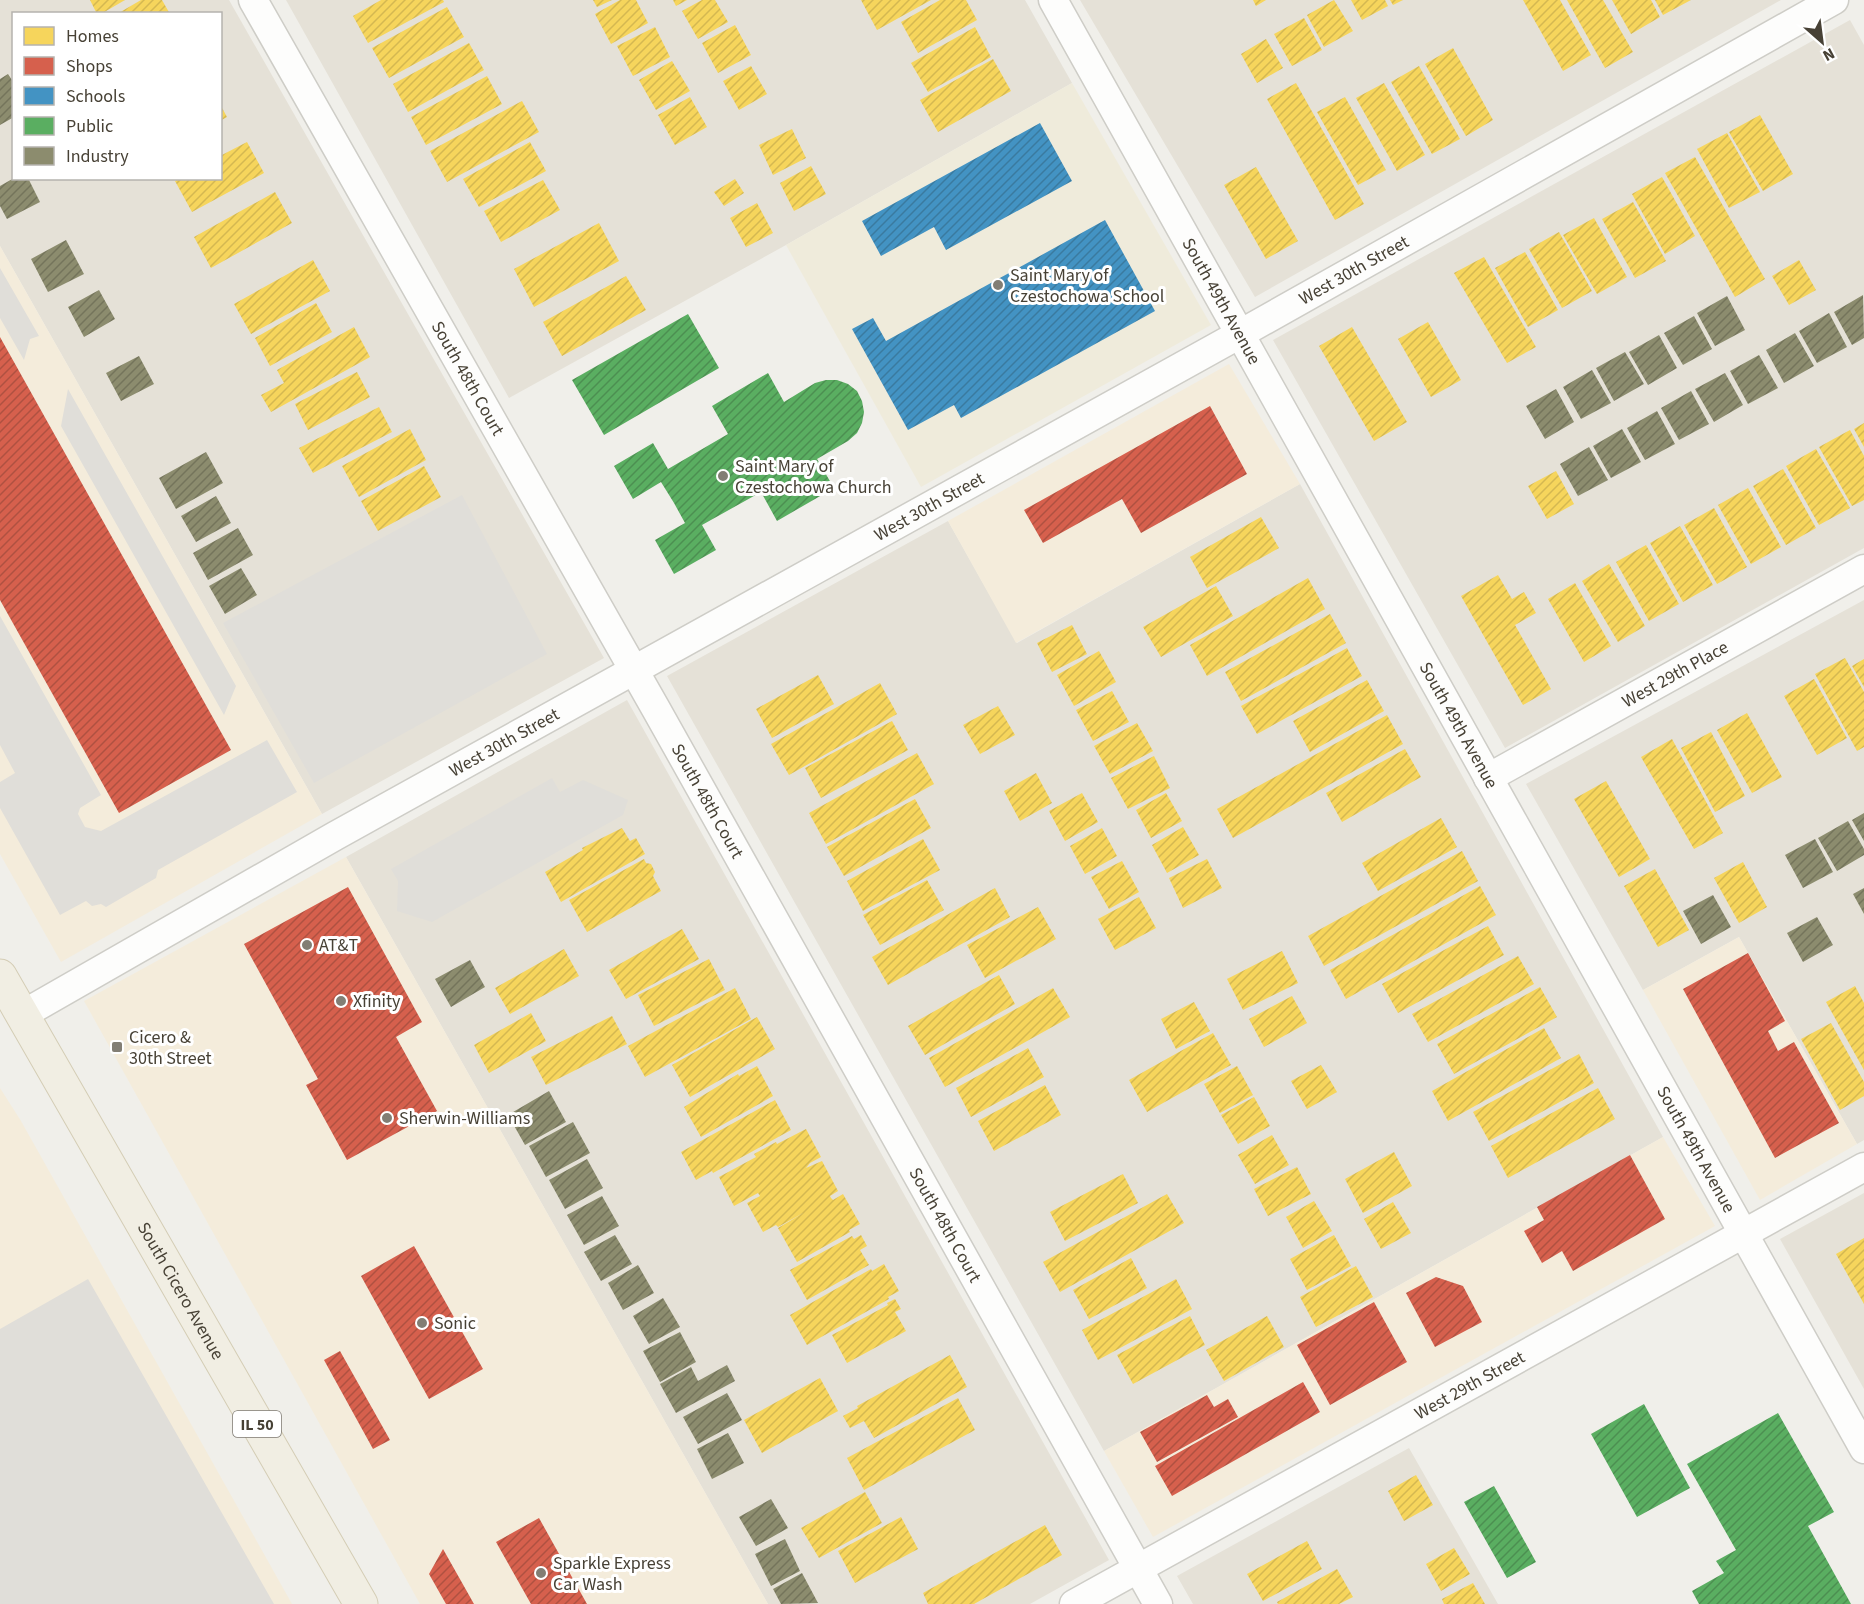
<svg xmlns="http://www.w3.org/2000/svg" width="1864" height="1604" font-family="'Source Sans 3',sans-serif">
	<style>
		.residential { fill: #e5e1d7; fill-rule: evenodd }
		.commercial { fill: #f4ecdb }
		.education { fill: #efebdb }
		.parking { fill: #e0ded9 }
		.homes { fill: url(#homes-hatch) }
		.shops { fill: url(#shops-hatch) }
		.schools { fill: url(#schools-hatch) }
		.public { fill: url(#public-hatch) }
		.industry { fill: url(#industry-hatch) }
		.lines { fill: none; stroke-linecap: round; stroke-linejoin: round }
		.street-casing { stroke: #cecdc7; stroke-width: 31 }
		.primary-casing { stroke: #d4cdb5; stroke-width: 35 }
		.street { stroke: #fdfdfc; stroke-width: 28 }
		.primary { stroke: #f1eee3; stroke-width: 33 }
		.poi-dot { fill: #827e74; stroke: #fff; stroke-width: 2 }
		.labels { text-anchor: middle; stroke-width: 6; stroke-linejoin: round; paint-order: stroke }
		.shield { fill: #fff; stroke: #7e7a72; stroke-width: 1.5 }
		.shield-label { font-size: 16px; font-weight: bold; fill: #474135 }
		.street-label { font-size: 18px; fill: #474135; stroke: #fff }
		.poi-label { font-size: 18px; fill: #474135; stroke: #fff; text-anchor: start }
	</style>
	<defs>
		<pattern id="homes-hatch" width="6" height="6" patternUnits="userSpaceOnUse" patternTransform="scale(1.5)"><rect width="6" height="6" fill="#f6d55c"/><path d="M-1 1l2-2M0 6l6-6M5 7l2-2" fill="none" stroke="#d4b851"/></pattern>
		<pattern id="shops-hatch" width="6" height="6" patternUnits="userSpaceOnUse" patternTransform="scale(1.5)"><rect width="6" height="6" fill="#d6604d"/><path d="M-1 1l2-2M0 6l6-6M5 7l2-2" fill="none" stroke="#af5141"/></pattern>
		<pattern id="schools-hatch" width="6" height="6" patternUnits="userSpaceOnUse" patternTransform="scale(1.5)"><rect width="6" height="6" fill="#4393c3"/><path d="M-1 1l2-2M0 6l6-6M5 7l2-2" fill="none" stroke="#3a7a9f"/></pattern>
		<pattern id="public-hatch" width="6" height="6" patternUnits="userSpaceOnUse" patternTransform="scale(1.5)"><rect width="6" height="6" fill="#5aae61"/><path d="M-1 1l2-2M0 6l6-6M5 7l2-2" fill="none" stroke="#4c8f51"/></pattern>
		<pattern id="industry-hatch" width="6" height="6" patternUnits="userSpaceOnUse" patternTransform="scale(1.5)"><rect width="6" height="6" fill="#8c8c6e"/><path d="M-1 1l2-2M0 6l6-6M5 7l2-2" fill="none" stroke="#74745b"/></pattern>
	</defs>
	<rect width="100%" height="100%" fill="#f0efea"/>
	<path class="residential" d="M0,0H229L604,658L322,814L0,246ZM14,14H220V178H14Z
		M286,0H1025L1072,83L786,245L509,398Z
		M1080,0H1781L1255,297Z
		M1850,20L1864,45V548L1505,748L1273,340Z
		M1300,484L1663,1137L1104,1451L667,676L948,521L1017,643Z
		M1864,600V1140L1857,1144L1739,937L1643,990L1526,784Z
		M627,700L1109,1560L1030,1604H768L346,857Z
		M1864,1193V1389L1780,1239Z
		M1409,1448L1498,1604H1193L1177,1576Z"/>
	<path class="commercial" d="M0,246L322,814L61,962L0,854Z
		M1229,364L1300,484L1016,643L948,521Z
		M346,857L768,1604H420L84,1001Z
		M1739,937L1857,1144L1760,1200L1643,990Z
		M0,1088L21,1121L292,1604H0Z
		M1663,1137L1715,1226L1153,1537L1104,1451Z"/>
	<path class="education" d="M1072,83L1211,325L921,487L786,245Z"/>
	<path class="parking" d="M0,268L39,336L30,339L24,360L0,318Z
		M68,389L236,686L224,715L61,426Z
		M462,495L547,654L314,783L223,623Z
		M0,616L101,795L80,808L78,814L85,827L101,831L267,740L297,792L158,870L156,878L106,907L101,904L92,906L86,901L60,915L0,808V782L15,773L0,745Z
		M552,778L560,792L583,780L628,800L623,815L432,922L397,911L398,881L391,869Z
		M88,1279L274,1604H0V1329Z"/>
	<path class="homes" d="M90,0H125L101,14H97Z
		M141,0H162L170,14H117Z
		M381,0H443L444,2L368,43L353,16Z
		M593,0H612L597,7Z
		M620,0H636L648,23L611,44L595,14Z
		M673,0H687L676,6Z
		M702,0H715L728,22L698,39L682,11Z
		M861,0H931L877,30Z
		M940,0H966L977,20L918,53L901,22Z
		M1253,0H1266L1256,6Z
		M1334,0L1353,31L1324,47L1307,15Z
		M1351,0H1385L1388,6L1362,20Z
		M1390,0H1403L1393,5Z
		M1523,0H1560L1591,55L1563,71Z
		M1567,0H1603L1633,52L1605,68Z
		M1612,0H1651L1660,17L1631,34Z
		M1655,0H1691L1663,15Z
		M447,7L464,37L389,78L372,48Z
		M1304,18L1322,50L1292,66L1274,34Z
		M735,25L751,55L718,73L702,43Z
		M655,27L670,57L633,76L617,46Z
		M975,27L991,57L928,92L911,63Z
		M1266,39L1283,68L1257,83L1241,54Z
		M469,43L484,70L408,112L393,84Z
		M1453,48L1493,120L1466,136L1425,64Z
		M993,59L1011,91L938,132L920,100Z
		M672,61L690,91L656,110L639,80Z
		M751,66L767,94L739,110L723,81Z
		M1419,66L1460,139L1432,154L1391,82Z
		M487,76L502,104L426,145L411,117Z
		M1296,83L1364,204L1335,220L1267,99Z
		M1384,83L1425,155L1397,171L1356,98Z
		M690,97L707,127L675,145L658,115Z
		M1345,97L1386,170L1358,185L1317,112Z
		M522,101L539,132L447,182L430,151Z
		M220,104L227,117L220,121Z
		M1760,115L1793,174L1763,191L1729,132Z
		M792,129L806,158L773,175L759,145Z
		M1727,133L1760,192L1729,208L1697,149Z
		M247,142L264,173L192,212L175,181L180,178H220V156Z
		M530,142L546,171L479,207L463,179Z
		M1695,157L1765,279L1735,297L1665,173Z
		M811,166L826,194L794,211L780,183Z
		M1256,167L1298,241L1266,259L1224,185Z
		M1662,177L1695,236L1665,254L1632,194Z
		M735,179L744,193L724,206L714,192Z
		M543,180L560,210L501,242L484,211Z
		M275,192L292,223L211,268L194,237Z
		M1633,202L1666,261L1635,278L1602,219Z
		M757,203L773,233L746,247L730,218Z
		M1594,218L1627,277L1597,294L1563,235Z
		M599,223L619,261L534,307L514,269Z
		M1559,232L1592,291L1562,308L1529,249Z
		M1525,252L1558,310L1528,327L1495,268Z
		M1484,257L1536,347L1507,363L1454,273Z
		M313,260L330,291L251,334L234,304Z
		M1799,260L1816,290L1789,305L1772,276Z
		M626,276L646,310L562,356L543,322Z
		M316,303L332,332L270,366L255,338Z
		M1428,322L1461,380L1431,397L1398,339Z
		M354,327L370,357L271,412L261,395L284,383L277,370Z
		M1352,327L1407,422L1374,441L1319,346Z
		M357,372L370,397L308,430L295,404Z
		M379,407L392,432L313,473L299,448Z
		M1864,423V447L1854,429Z
		M410,429L426,460L359,497L342,466Z
		M1850,430L1864,456V500L1852,506L1819,447Z
		M1816,449L1850,508L1819,525L1786,466Z
		M424,466L441,497L378,531L361,501Z
		M1783,469L1816,528L1786,545L1753,486Z
		M1556,471L1574,504L1547,519L1528,486Z
		M1748,488L1781,547L1751,564L1718,505Z
		M1714,508L1747,567L1717,584L1684,525Z
		M1261,517L1279,548L1207,588L1190,557Z
		M1680,526L1713,585L1683,602L1650,543Z
		M1646,545L1679,604L1649,621L1616,562Z
		M1609,564L1645,626L1618,642L1582,581Z
		M1498,575L1512,599L1524,592L1536,613L1515,625L1551,689L1523,705L1461,596Z
		M1308,578L1325,609L1207,676L1190,645Z
		M1575,583L1611,646L1584,662L1548,599Z
		M1216,586L1233,616L1161,657L1143,627Z
		M1330,614L1346,643L1241,701L1225,672Z
		M1072,625L1087,654L1052,672L1037,643Z
		M1347,648L1362,676L1257,734L1241,706Z
		M1099,651L1116,682L1074,706L1057,675Z
		M1845,658L1864,692V747L1857,751L1815,674Z
		M1864,659V687L1852,666Z
		M818,675L834,704L772,738L756,709Z
		M1814,679L1847,738L1817,755L1784,696Z
		M1367,680L1384,711L1310,752L1293,721Z
		M880,683L897,714L789,775L771,744Z
		M1112,691L1129,722L1093,741L1076,710Z
		M998,706L1015,735L980,754L963,725Z
		M1747,713L1782,777L1752,793L1717,730Z
		M1387,715L1403,744L1233,838L1217,809Z
		M892,721L908,750L821,798L805,768Z
		M1137,723L1153,751L1110,774L1094,746Z
		M1711,732L1745,796L1715,812L1681,748Z
		M1672,739L1723,833L1694,849L1641,757Z
		M1405,749L1421,777L1342,822L1326,793Z
		M917,753L934,784L826,844L809,813Z
		M1154,756L1170,788L1128,809L1111,778Z
		M1036,773L1052,803L1020,821L1004,791Z
		M1606,781L1650,859L1619,877L1574,799Z
		M1082,793L1098,822L1065,841L1049,811Z
		M1166,793L1182,821L1151,838L1136,810Z
		M915,799L931,828L844,876L827,847Z
		M1441,818L1457,847L1378,891L1362,863Z
		M1183,827L1199,855L1167,873L1152,845Z
		M622,828L630,841L636,838L645,854L561,902L545,872L583,850L582,848Z
		M1102,828L1117,856L1085,874L1070,846Z
		M923,839L940,870L863,911L847,881Z
		M1462,851L1478,881L1324,966L1308,936Z
		M644,859L646,863L651,864L655,872L653,876L661,891L587,932L569,900Z
		M1207,859L1222,888L1183,908L1169,878Z
		M1122,861L1139,892L1109,909L1091,877Z
		M1743,862L1767,907L1739,923L1714,878Z
		M1655,869L1689,930L1658,947L1624,886Z
		M927,880L944,910L880,945L863,915Z
		M1480,886L1496,915L1346,999L1330,970Z
		M995,888L1010,917L888,985L872,957Z
		M1139,897L1156,928L1115,950L1098,919Z
		M1038,907L1056,939L985,978L967,945Z
		M1488,926L1504,955L1398,1013L1382,984Z
		M682,929L699,959L626,999L609,970Z
		M564,949L579,976L510,1014L495,988Z
		M1282,951L1298,983L1243,1010L1227,979Z
		M1518,956L1534,984L1428,1042L1412,1014Z
		M709,959L725,990L654,1026L638,995Z
		M999,975L1015,1004L925,1055L908,1026Z
		M1855,986L1864,1003V1070L1826,1002Z
		M1540,987L1557,1017L1454,1074L1437,1044Z
		M735,988L751,1019L645,1077L628,1046Z
		M1053,988L1070,1017L945,1087L929,1058Z
		M1292,996L1307,1023L1264,1047L1249,1019Z
		M1194,1002L1210,1031L1176,1049L1161,1019Z
		M531,1013L546,1041L489,1073L474,1045Z
		M612,1016L627,1044L546,1085L531,1057Z
		M757,1017L775,1049L690,1097L672,1065Z
		M1831,1023L1864,1082V1096L1840,1110L1801,1039Z
		M1544,1028L1561,1058L1448,1121L1432,1091Z
		M1213,1033L1231,1065L1147,1112L1129,1080Z
		M1028,1048L1044,1077L971,1117L956,1088Z
		M1579,1054L1594,1083L1489,1141L1473,1112Z
		M1321,1065L1337,1092L1307,1109L1291,1081Z
		M757,1066L773,1096L701,1137L684,1107L738,1074L739,1076Z
		M1237,1066L1253,1095L1220,1113L1204,1084Z
		M1045,1085L1061,1115L994,1151L978,1121Z
		M1598,1088L1615,1119L1508,1178L1491,1146Z
		M1254,1097L1270,1126L1238,1144L1221,1115Z
		M775,1100L791,1130L713,1173L712,1171L696,1180L681,1152Z
		M806,1129L821,1157L810,1163L806,1168L822,1161L838,1191L830,1196L831,1198L833,1200L843,1194L860,1224L849,1230L850,1232L797,1262L778,1228L805,1212L778,1227L776,1225L763,1232L747,1203L760,1196L758,1193L734,1206L719,1177L756,1157L754,1154L776,1142L777,1144Z
		M1272,1135L1289,1165L1255,1184L1238,1155Z
		M1394,1152L1412,1186L1363,1213L1345,1179Z
		M1297,1167L1311,1194L1268,1216L1254,1189Z
		M1123,1174L1138,1203L1065,1241L1050,1212Z
		M1167,1194L1184,1223L1060,1292L1043,1262Z
		M1314,1201L1332,1231L1303,1248L1286,1217Z
		M1393,1202L1411,1233L1381,1249L1364,1219Z
		M861,1235L867,1246L860,1250L869,1265L807,1300L790,1270L852,1236L854,1239Z
		M1334,1235L1351,1266L1307,1290L1290,1259Z
		M1864,1238V1304L1836,1254Z
		M1131,1258L1147,1288L1089,1319L1073,1290Z
		M884,1264L899,1291L888,1297L889,1299L807,1345L790,1315L871,1269L872,1271Z
		M1356,1266L1373,1297L1316,1327L1300,1297Z
		M1176,1279L1192,1309L1098,1360L1082,1330Z
		M895,1299L901,1309L895,1312L906,1331L847,1363L832,1335L888,1305L887,1303Z
		M1190,1316L1205,1345L1133,1384L1117,1355Z
		M1267,1316L1284,1347L1224,1381L1206,1350Z
		M950,1355L967,1387L874,1438L864,1421L850,1428L843,1416L858,1408L857,1406Z
		M820,1378L838,1411L762,1453L744,1420Z
		M958,1398L975,1430L864,1490L847,1458Z
		M1416,1475L1433,1505L1404,1521L1388,1491Z
		M865,1492L882,1523L819,1558L801,1528Z
		M901,1517L918,1549L855,1583L838,1551Z
		M1045,1525L1062,1555L974,1604H928L923,1593Z
		M1307,1541L1322,1569L1263,1601L1247,1574Z
		M1454,1548L1470,1574L1441,1591L1426,1564Z
		M1337,1569L1353,1597L1339,1604H1278L1277,1602Z
		M1473,1583L1485,1604H1444L1442,1599Z"/>
	<path class="shops" d="M0,337L231,750L119,813L0,600Z
		M1210,406L1247,474L1141,533L1122,499L1043,543L1024,510Z
		M348,887L422,1022L396,1037L437,1111L347,1160L306,1085L318,1079L244,944Z
		M1748,953L1785,1021L1768,1031L1778,1051L1794,1042L1839,1123L1775,1158L1683,989Z
		M1630,1155L1665,1219L1573,1271L1562,1251L1542,1263L1524,1231L1544,1220L1537,1207Z
		M414,1246L483,1369L429,1399L361,1276Z
		M1436,1277L1463,1286L1482,1322L1435,1347L1406,1293Z
		M1374,1302L1407,1362L1330,1405L1297,1345Z
		M340,1351L390,1440L373,1449L324,1360Z
		M1303,1382L1320,1412L1172,1496L1155,1466Z
		M1207,1395L1214,1407L1228,1399L1238,1417L1157,1462L1140,1432Z
		M539,1518L587,1604H531L496,1542Z
		M443,1549L474,1604H446L429,1574Z"/>
	<path class="schools" d="M1040,123L1072,181L946,250L934,227L881,256L862,221Z
		M1105,220L1155,311L961,418L954,405L908,430L852,329L873,318L886,341Z"/>
	<path class="public" d="M688,314L719,368L604,435L572,380Z
		M768,373L784,402L815,383L826,380H837L848,384L857,391L862,401L864,412L862,423L857,433L848,441L817,459L834,488L777,521L761,492L702,525L716,550L674,574L655,540L685,523L674,503L661,482L633,499L614,466L653,443L668,469L728,434L712,406Z
		M1644,1404L1690,1488L1637,1517L1591,1434Z
		M1778,1413L1834,1512L1808,1526L1851,1604H1699L1692,1591L1724,1573L1716,1561L1736,1550L1687,1464Z
		M1494,1486L1536,1562L1507,1578L1464,1502Z"/>
	<path class="industry" d="M8,74L14,83V117L0,125V79Z
		M14,178H28L40,202L7,219L0,206V186Z
		M66,240L84,274L48,292L31,259Z
		M99,290L115,319L84,337L68,307Z
		M1863,295L1864,338L1852,345L1834,312Z
		M1727,296L1745,330L1715,346L1697,313Z
		M1829,313L1847,347L1817,363L1799,331Z
		M1694,316L1712,349L1683,365L1664,333Z
		M1795,333L1814,366L1784,383L1766,350Z
		M1659,335L1677,368L1648,385L1629,352Z
		M1625,352L1644,384L1614,401L1596,368Z
		M1759,355L1778,388L1748,404L1730,371Z
		M139,356L154,384L121,401L106,373Z
		M1592,370L1611,403L1581,419L1563,387Z
		M1725,373L1743,405L1714,422L1695,389Z
		M1556,389L1574,422L1545,439L1526,406Z
		M1691,391L1709,424L1679,440L1661,408Z
		M1657,411L1675,444L1645,460L1627,428Z
		M1622,429L1641,462L1611,478L1593,446Z
		M1589,447L1608,480L1578,496L1560,464Z
		M206,452L223,483L176,509L159,478Z
		M216,496L231,523L196,542L181,516Z
		M238,528L253,555L208,580L193,553Z
		M241,568L257,595L225,614L209,586Z
		M1864,813V841L1852,820Z
		M1848,821L1864,849V855L1837,871L1818,838Z
		M1815,839L1833,872L1803,888L1785,855Z
		M1864,888V914L1853,894Z
		M1713,895L1731,927L1701,944L1683,911Z
		M1817,917L1833,945L1803,962L1787,933Z
		M470,960L485,987L451,1007L435,979Z
		M549,1091L566,1122L525,1145L508,1115Z
		M573,1122L590,1153L546,1177L529,1146Z
		M587,1159L603,1188L565,1209L549,1180Z
		M602,1196L619,1226L584,1245L567,1215Z
		M615,1235L632,1264L601,1281L584,1252Z
		M638,1265L654,1293L623,1310L608,1283Z
		M663,1298L680,1327L649,1344L633,1316Z
		M680,1332L696,1362L660,1382L643,1351Z
		M727,1365L735,1381L676,1413L660,1384L691,1367L698,1381Z
		M727,1393L742,1420L698,1444L683,1417Z
		M728,1433L744,1463L712,1479L697,1449Z
		M771,1499L788,1528L756,1546L739,1517Z
		M785,1539L800,1571L771,1586L755,1554Z
		M802,1573L818,1603L781,1604L773,1589Z"/>
	<g class="lines">
		<defs>
			<g id="street">
				<path id="s1" d="M253,0L656,709L1158,1604"/>
				<path id="s2" d="M1053,0L1864,1449"/>
				<path id="s3" d="M1488,778L1864,569"/>
				<path id="s4" d="M22,1015L335,836L1240,334L1834,0"/>
				<path id="s5" d="M1074,1604L1864,1167"/>
			</g>
			<g id="primary">
				<path id="s6" d="M0,976L361,1604"/>
			</g>
		</defs>
		<use href="#street" class="street-casing"/>
		<use href="#primary" class="primary-casing"/>
		<use href="#street" class="street"/>
		<use href="#primary" class="primary"/>
	</g>
	<g class="poi-dot">
		<circle cx="998" cy="285" r="6"/>
		<circle cx="723" cy="476" r="6"/>
		<circle cx="307" cy="945" r="6"/>
		<circle cx="341" cy="1001" r="6"/>
		<rect x="111" y="1041" width="12" height="12" rx="3"/>
		<circle cx="387" cy="1118" r="6"/>
		<circle cx="422" cy="1323" r="6"/>
		<circle cx="541" cy="1573" r="6"/>
	</g>
	<g class="labels">
		<rect class="shield" x="233" y="1411" width="48" height="26" rx="4.5"/>
		<g class="shield-label">
			<text x="257" y="1430">IL 50</text>
		</g>
		<g class="street-label">
			<text dy="6" stroke="none"><textPath href="#s4" startOffset="1526">West 30th Street</textPath></text>
			<text dy="6" stroke="none"><textPath href="#s2" startOffset="345">South 49th Avenue</textPath></text>
			<text dy="6" stroke="none"><textPath href="#s1" startOffset="435">South 48th Court</textPath></text>
			<text dy="6" stroke="none"><textPath href="#s4" startOffset="1040">West 30th Street</textPath></text>
			<text dy="6" stroke="none"><textPath href="#s3" startOffset="214">West 29th Place</textPath></text>
			<text dy="6" stroke="none"><textPath href="#s2" startOffset="831">South 49th Avenue</textPath></text>
			<text dy="6" stroke="none"><textPath href="#s4" startOffset="554">West 30th Street</textPath></text>
			<text dy="6" stroke="none"><textPath href="#s1" startOffset="921">South 48th Court</textPath></text>
			<text dy="6" stroke="none"><textPath href="#s2" startOffset="1317">South 49th Avenue</textPath></text>
			<text dy="6" stroke="none"><textPath href="#s1" startOffset="1407">South 48th Court</textPath></text>
			<text dy="6" stroke="none"><textPath href="#s6" startOffset="363">South Cicero Avenue</textPath></text>
			<text dy="6" stroke="none"><textPath href="#s5" startOffset="452">West 29th Street</textPath></text>
		</g>
		<g class="poi-label">
			<text x="1010" y="281">Saint Mary of<tspan x="1010" dy="21">Czestochowa School</tspan></text>
			<text x="735" y="472">Saint Mary of<tspan x="735" dy="21">Czestochowa Church</tspan></text>
			<text x="319" y="951">AT&amp;T</text>
			<text x="353" y="1007">Xfinity</text>
			<text x="129" y="1043">Cicero &amp;<tspan x="129" dy="21">30th Street</tspan></text>
			<text x="399" y="1124">Sherwin-Williams</text>
			<text x="434" y="1329">Sonic</text>
			<text x="553" y="1569">Sparkle Express<tspan x="553" dy="21">Car Wash</tspan></text>
		</g>
	</g>
	<rect x="12" y="12" width="210" height="168" fill="#ffffff" stroke="#b5b3ae" stroke-width="1.5"/>
	<rect x="24" y="27" width="30" height="18" fill="#f6d55c" stroke="#b5b3ae" stroke-width="1.5"/>
	<text x="66" y="42" font-size="18" fill="#474135">Homes</text>
	<rect x="24" y="57" width="30" height="18" fill="#d6604d" stroke="#b5b3ae" stroke-width="1.5"/>
	<text x="66" y="72" font-size="18" fill="#474135">Shops</text>
	<rect x="24" y="87" width="30" height="18" fill="#4393c3" stroke="#b5b3ae" stroke-width="1.5"/>
	<text x="66" y="102" font-size="18" fill="#474135">Schools</text>
	<rect x="24" y="117" width="30" height="18" fill="#5aae61" stroke="#b5b3ae" stroke-width="1.5"/>
	<text x="66" y="132" font-size="18" fill="#474135">Public</text>
	<rect x="24" y="147" width="30" height="18" fill="#8c8c6e" stroke="#b5b3ae" stroke-width="1.5"/>
	<text x="66" y="162" font-size="18" fill="#474135">Industry</text>
	<g transform="translate(1822 42) rotate(152)" stroke="#ffffff" stroke-width="4.5" paint-order="stroke">
	<path d="M0-4.5L10 22L0 15L-10 22Z" fill="#474135"/>
	<text y="-9" font-size="16" font-weight="bold" text-anchor="middle" fill="#474135">N</text>
	</g>
</svg>
